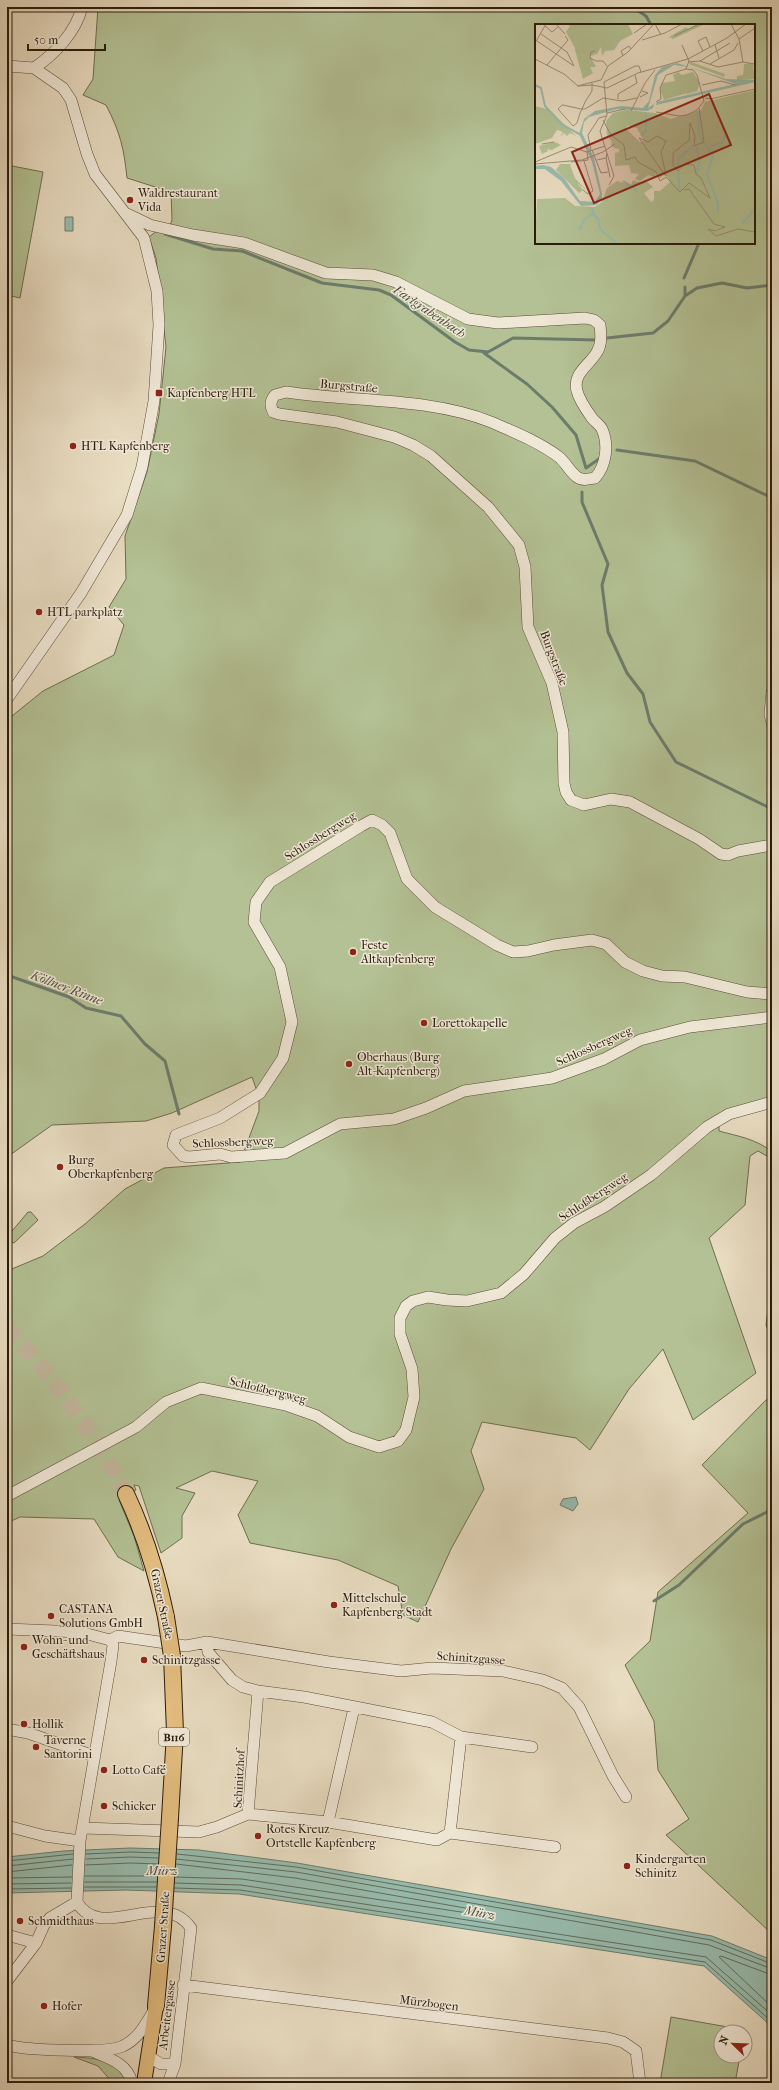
<svg xmlns="http://www.w3.org/2000/svg" width="779" height="2090" font-family="'IM FELL French Canon',serif">
	<style>
		.green { fill: #b3c194; stroke: #6e6e4f; fill-rule: evenodd }
		.water { fill: #98bcae; stroke: #6c7c6c }
		.lines { fill: none; stroke-linecap: round; stroke-linejoin: round }
		.shore { stroke: #616c5c; stroke-width: 1 }
		.stream { stroke: #6c7c6c; stroke-width: 3 }
		.highway-tunnel { stroke: #c2b59c; stroke-width: 16; stroke-dasharray: 16 8; stroke-linecap: butt }
		.minor-casing { stroke: #5a4b38; stroke-width: 12 }
		.major-casing { stroke: #2a1b0a; stroke-width: 16 }
		.highway-casing { stroke: #2a1b0a; stroke-width: 18 }
		.minor { stroke: #f0e8d7; stroke-width: 11 }
		.major { stroke: #e4be80; stroke-width: 14 }
		.highway { stroke: #e4be80; stroke-width: 16 }
		.highway-bridge-casing { stroke: #2a1b0a; stroke-width: 18; stroke-linecap: butt }
		.highway-bridge { stroke: #e4be80; stroke-width: 16 }
		.poi-dot { fill: #8f2418; stroke: #f0e8d7; stroke-width: 1.5 }
		.labels { text-anchor: middle; stroke-width: 3; stroke-linejoin: round; paint-order: stroke }
		.shield { fill: #f0e8d7; stroke: #655848; stroke-width: 1 }
		.shield-label { font-size: 11px; font-weight: bold; fill: #2a1b0a }
		.poi-label { font-size: 12px; fill: #2a1b0a; stroke: #f0e8d7; text-anchor: start }
		.street-label { font-size: 12px; fill: #2a1b0a; stroke: #f0e8d7 }
		.water-label { font-size: 13px; font-style: italic; fill: #4b4b3b; stroke: #f0e8d7 }
		.inset-river { fill: none; stroke: #98bcae; stroke-width: 2 }
		.inset-road { fill: none; stroke: #9c8f78; stroke-width: 1 }
		.view { fill: #8f2418; fill-opacity: 0.15; stroke: #8f2418; stroke-width: 2 }
		.inset-edge { fill: none; stroke: #2a1b0a; stroke-width: 2 }
	</style>
	<rect width="100%" height="100%" fill="#e8dcc1"/>
	<filter id="stains"><feTurbulence type="fractalNoise" baseFrequency=".005" numOctaves="4"/><feColorMatrix values="0 0 0 0 .2 0 0 0 0 .09 0 0 0 0 .02 0 0 0 .5 -.17"/></filter>
	<radialGradient id="worn" r=".72"><stop offset=".6" stop-color="#630" stop-opacity="0"/><stop offset="1" stop-color="#630" stop-opacity=".3"/></radialGradient>
	<path class="green" d="M98,7H772V1099L719,1116V1131C737,1136 757,1139 772,1152V1159L758,1151L750,1156L745,1205L709,1238L756,1373L693,1420L663,1349L629,1389L590,1450L576,1438L482,1422L471,1451L484,1489L451,1549L418,1622L403,1615L398,1586L338,1560L250,1543L238,1515L258,1481L212,1471L176,1488L195,1493L182,1516V1538L161,1553L139,1486L134,1485L136,1490L119,1500L134,1536L144,1571L118,1557L94,1519L20,1517L7,1523V1271L43,1256L85,1224L125,1189L164,1168L240,1162L259,1111V1097L252,1077L172,1113L146,1121L52,1125L10,1155L7,1159V720L43,691L114,655L124,625L109,607L126,579L125,536L147,472L159,414L166,347L156,258L149,237L158,230L167,234L172,220L171,192L127,178C124,148 120,132 106,105L83,95L93,79ZM536,25H754V243H536Z
		M7,165L43,172L20,298L7,295Z
		M28,1212H31L38,1220L14,1243L11,1242L7,1237Z
		M768,1309L772,1311V1341L766,1325Z
		M772,1394V1934L666,1835L689,1819L658,1770L654,1721L625,1665L650,1641L658,1592L748,1513L702,1465Z
		M671,2017L745,2030L744,2032H721V2056H740L735,2083H660Z
		M74,2057C97,2058 116,2060 127,2083H113L98,2066Z"/>
	<path class="water" d="M65,217H73V231H65Z
		M576,1497L578,1504L573,1511L560,1505L563,1499Z
		M130,1848L199,1850L297,1863L712,1936L772,1960V2031L771,2026L704,1966L239,1894L126,1890L7,1893V1857L63,1851Z"/>
	<g class="lines">
		<path class="shore" d="M86,1854L130,1852L159,1853
			M177,1854L296,1867L711,1940L772,1964
			M86,1859L130,1857L158,1858
			M176,1859L296,1872L709,1945L772,1969
			M7,1861L73,1854
			M85,1865L130,1863L158,1864
			M7,1866L73,1859
			M7,1872L72,1865
			M85,1876H157
			M175,1877L242,1879L481,1915L483,1913L482,1911L295,1878L176,1864
			M7,1878L72,1877
			M84,1882H157
			M175,1883L241,1885L706,1957L772,2015
			M7,1884L71,1883
			M84,1887H156
			M174,1888L240,1890L705,1962L772,2022
			M7,1889L71,1888
			M772,1975L721,1956L719,1957L772,2007"/>
		<path class="stream" d="M632,7L646,16L651,25
			M165,234L213,249L242,251L322,283L379,290L391,295L455,342L469,350L488,352L513,338L596,340
			M684,278L699,243
			M685,287V296
			M607,338L653,333L668,321L685,296L697,288L722,283L747,288L772,285
			M484,353L527,384L552,407L576,435L586,468L599,459
			M617,450L695,461L772,498
			M582,492V502L608,564L602,585L608,632L627,673L643,694L650,722L676,762L772,809
			M7,975L69,997L86,1008L121,1016L145,1044L165,1061L179,1114
			M654,1601L679,1585L743,1524L767,1512L772,1506"/>
		<path class="highway-tunnel" d="M7,1327C54,1379 95,1432 126,1494"/>
		<defs>
			<path id="minor" d="M7,66L34,68L63,88L71,100L87,154L95,174L144,238L157,291L159,325L154,401L142,467L127,515L81,593L7,699
				M34,68C55,54 76,32 82,7
				M125,213L150,225L193,235L244,243L326,273L373,275L396,282L468,319L498,323L585,318L594,320L600,325C601,334 602,344 597,352C590,365 572,373 577,391C579,399 587,411 592,418C595,422 600,425 602,429C609,445 606,466 595,478C589,479 582,481 577,477C570,472 566,463 559,457C539,442 514,432 491,422C429,397 352,402 286,392L275,395C270,401 270,405 273,412L279,414L337,422L394,437L413,445L431,456L488,507L519,545L525,567L528,627L552,683L563,732L564,783L566,792L571,800L584,805L611,799L630,802L699,839L721,854L728,855L738,851L772,845
				M772,692L770,714L772,723
				M772,994L747,992L685,977L662,976L643,971L625,962L606,944L592,940L554,945L528,951L513,952L497,945L435,907L407,879L390,833L382,825L372,820L361,826L270,882L256,902L254,922L280,967L292,1022L283,1058L260,1093L220,1118L176,1135L173,1145L183,1156L189,1157L220,1154L231,1157L285,1153L340,1124L394,1119L426,1108L464,1091L552,1078L604,1059L640,1040L690,1027L772,1017
				M7,1496L136,1427L166,1402L201,1388L286,1405L317,1416L349,1437L379,1447L398,1441L406,1430L414,1397L412,1369L400,1334V1318L406,1306L413,1301L428,1297L447,1300L467,1301L501,1293L524,1274L555,1238L574,1223L604,1207L651,1175L707,1127L729,1114L772,1102
				M7,1629L80,1632L110,1640
				M110,1640L118,1636L186,1646L207,1642L329,1662L401,1671L432,1668L503,1671L543,1680L562,1688L579,1707L613,1776L626,1797
				M110,1640L113,1645L111,1661L80,1841L77,1902C101,1944 162,1886 191,1928L175,2064L168,2083
				M207,1642L208,1652L232,1680L243,1687L258,1691L248,1814
				M258,1691L304,1697L432,1722L461,1737L532,1747
				M7,1729L28,1733L94,1756
				M248,1814L328,1822L437,1840L450,1833L461,1737
				M328,1822L354,1708
				M7,1826L45,1836L80,1841
				M83,1828L199,1832L217,1827L248,1814
				M450,1833L555,1847
				M7,1935L36,1943
				M7,1981L36,1943L44,1925L50,1918L77,1902
				M183,1985L608,2038L623,2042L636,2051L640,2083
				M7,2045C25,2050 107,2054 123,2046C138,2039 145,2025 153,2012
				M94,2052C109,2058 128,2064 132,2083
				M148,2056L161,2064H175"/>
			<path id="major" d="M144,2083L156,2006"/>
			<path id="highway" d="M126,1494C145,1534 157,1574 166,1617
				M170,1818L175,1732L172,1656
				M156,2006L163,1926"/>
		</defs>
		<use href="#minor" class="minor-casing"/>
		<use href="#major" class="major-casing"/>
		<use href="#highway" class="highway-casing"/>
		<use href="#minor" class="minor"/>
		<use href="#major" class="major"/>
		<use href="#highway" class="highway"/>
		<defs>
			<path id="highway-bridge" d="M166,1617L172,1656
				M163,1926L170,1818"/>
		</defs>
		<use href="#highway-bridge" class="highway-bridge-casing"/>
		<use href="#highway-bridge" class="highway-bridge"/>
	</g>
	<g class="poi-dot">
		<circle cx="130" cy="200" r="4"/>
		<rect x="155" y="389" width="8" height="8" rx="2"/>
		<circle cx="73" cy="446" r="4"/>
		<circle cx="39" cy="612" r="4"/>
		<circle cx="353" cy="952" r="4"/>
		<circle cx="424" cy="1023" r="4"/>
		<circle cx="349" cy="1064" r="4"/>
		<circle cx="60" cy="1167" r="4"/>
		<circle cx="334" cy="1605" r="4"/>
		<circle cx="51" cy="1616" r="4"/>
		<circle cx="24" cy="1647" r="4"/>
		<circle cx="144" cy="1660" r="4"/>
		<circle cx="24" cy="1724" r="4"/>
		<circle cx="36" cy="1747" r="4"/>
		<circle cx="104" cy="1770" r="4"/>
		<circle cx="104" cy="1806" r="4"/>
		<circle cx="258" cy="1836" r="4"/>
		<circle cx="627" cy="1866" r="4"/>
		<circle cx="20" cy="1921" r="4"/>
		<circle cx="44" cy="2006" r="4"/>
	</g>
	<g class="labels">
		<rect class="shield" x="159" y="1728" width="30" height="18" rx="3"/>
		<g class="shield-label">
			<text x="174" y="1741">B116</text>
		</g>
		<g class="poi-label">
			<text x="138" y="197">Waldrestaurant<tspan x="138" dy="14">Vida</tspan></text>
			<text x="167" y="397">Kapfenberg HTL</text>
			<text x="81" y="450">HTL Kapfenberg</text>
			<text x="47" y="616">HTL parkplatz</text>
			<text x="361" y="949">Feste<tspan x="361" dy="14">Altkapfenberg</tspan></text>
			<text x="432" y="1027">Lorettokapelle</text>
			<text x="357" y="1061">Oberhaus (Burg<tspan x="357" dy="14">Alt-Kapfenberg)</tspan></text>
			<text x="68" y="1164">Burg<tspan x="68" dy="14">Oberkapfenberg</tspan></text>
			<text x="342" y="1602">Mittelschule<tspan x="342" dy="14">Kapfenberg Stadt</tspan></text>
			<text x="59" y="1613">CASTANA<tspan x="59" dy="14">Solutions GmbH</tspan></text>
			<text x="32" y="1644">Wohn- und<tspan x="32" dy="14">Geschäftshaus</tspan></text>
			<text x="152" y="1664">Schinitzgasse</text>
			<text x="32" y="1728">Hollik</text>
			<text x="44" y="1744">Taverne<tspan x="44" dy="14">Santorini</tspan></text>
			<text x="112" y="1774">Lotto Café</text>
			<text x="112" y="1810">Schicker</text>
			<text x="266" y="1833">Rotes Kreuz<tspan x="266" dy="14">Ortstelle Kapfenberg</tspan></text>
			<text x="635" y="1863">Kindergarten<tspan x="635" dy="14">Schinitz</tspan></text>
			<text x="28" y="1925">Schmidthaus</text>
			<text x="52" y="2010">Hofer</text>
		</g>
		<g class="street-label">
			<text transform="translate(349 386) rotate(5)" y="4">Burgstraße</text>
			<text transform="translate(554 658) rotate(69)" y="4">Burgstraße</text>
			<text transform="translate(320 836) rotate(-32)" y="4">Schlossbergweg</text>
			<text transform="translate(594 1046) rotate(-24)" y="4">Schlossbergweg</text>
			<text transform="translate(233 1142) rotate(-2)" y="4">Schlossbergweg</text>
			<text transform="translate(593 1197) rotate(-33)" y="4">Schloßbergweg</text>
			<text transform="translate(268 1390) rotate(14)" y="4">Schloßbergweg</text>
			<text transform="translate(162 1604) rotate(78)" y="4">Grazer Straße</text>
			<text transform="translate(471 1658) rotate(4)" y="4">Schinitzgasse</text>
			<text transform="translate(239 1779) rotate(-87)" y="4">Schinitzhof</text>
			<text transform="translate(163 1927) rotate(-86)" y="4">Grazer Straße</text>
			<text transform="translate(429 2003) rotate(7)" y="4">Mürzbogen</text>
			<text transform="translate(167 2015) rotate(-83)" y="4">Arbeitergasse</text>
		</g>
		<g class="water-label">
			<text transform="translate(430 311) rotate(34)" y="5">Farlgrabenbach</text>
			<text transform="translate(67 987) rotate(21)" y="5">Köllner Rinne</text>
			<text x="162" y="1875">Mürz</text>
			<text transform="translate(480 1912) rotate(10)" y="5">Mürz</text>
		</g>
	</g>
	<g transform="translate(535 24)">
		<rect width="220" height="220" fill="#e8dcc1"/>
		<path d="M32,0H93L98,10L85,17L79,26L70,27L67,32L66,23L62,30L55,32L61,43H55L58,49L48,55L39,22L31,8L35,2ZM164,0H170L138,15L134,13L151,3L153,5ZM156,38L190,50L189,53L154,40ZM218,39L219,48L220,42V56L219,49V55L202,56V52L208,51L209,40ZM143,48L147,51L158,48L165,59L162,67L152,70L150,61L152,69L129,76L125,65L127,59L140,57L138,51ZM220,66V220H0L2,175L30,174L40,182L60,183L67,178L72,164L82,157L96,161L98,156L106,159L110,156L118,163L109,169L116,178L119,176V167H125L135,158L133,153L129,151L125,154L121,148L120,153L113,151L105,157L100,155L104,150L96,149L94,141L80,142V129L84,128V125L79,124L76,121L77,118L72,111L71,97L78,89L91,86L120,89L136,95L166,86L170,78ZM92,102L102,104L109,117L105,118L91,105ZM0,82L15,86L41,112L35,109L32,112L29,109L25,113L28,108L22,106L17,114L0,120ZM20,118L26,121L17,126L12,125L13,127L7,130L4,122ZM25,140H37L35,141L40,154L51,166L42,159L48,166L44,169L21,146Z" fill="#b3c194" fill-rule="evenodd"/>
		<path d="M142,39L191,55L220,56V58L121,81L122,78L200,60L154,43L139,41L123,51L113,84L119,80L118,84L112,87L82,85L54,93L49,98L47,109L59,134L67,170V176L61,181L46,182L26,157L10,145H0V142L8,141L16,143L29,154L45,177L60,178L65,170L57,138L44,110L49,95L60,87L86,82L108,84L114,77L120,51L127,43Z" fill="#98bcae"/>
		<path class="inset-river" d="M0,61L6,64L10,82L26,100L46,111M163,87L164,110L168,118M106,112L111,106V89M169,119L178,131L172,151L183,179V188M175,122L187,119L192,109M162,123L164,139L162,150M142,146L143,135L158,122M143,148L145,166M88,157L98,163L102,168M57,184L58,190L64,196M64,197L65,205L82,220M207,200L220,185M44,207L49,196L57,190"/>
		<path class="inset-road" d="M21,0L30,10M120,0L126,11M196,0L204,15L208,38M10,2L17,8L23,3M99,9L112,0M139,12L164,0M204,15L220,4M107,16L130,9L147,0M2,17L39,42L32,28L6,10M0,19L11,0M147,21L154,37L151,45M180,21L184,34M60,27L56,28L55,34L61,37H68L72,42M168,27L163,17L171,13L175,23M88,32L86,27L94,22L96,25M0,35L29,50L43,62L57,61L72,64L103,49L153,35L192,14L211,0M165,37L195,19M153,38L165,37L183,43L208,38L220,40M175,40L199,26L203,19M12,41L33,16L30,12M57,59V67L50,78L47,85L45,89L42,99L38,102L23,85L27,81H28L46,85H50L68,74L87,77L102,74M167,61L186,57L200,61M42,62L66,56L73,42L93,28L119,0M105,73L113,69L107,67M170,74L175,75L220,65M83,75V70L102,59L100,51M121,78L126,75L125,64L131,51L151,45M96,87L110,59L120,46M121,88L144,92L152,91L162,86L169,77L162,51L158,46L151,45M72,89L90,85M68,96L76,111L89,121L91,136L100,133L103,138L121,148L125,157L131,153M104,114L113,118L122,112L131,117L126,128L131,152M104,114L130,151M7,120L19,118M56,126L53,111L64,94L71,92M57,126L66,149L73,148M52,128L70,122M71,134L75,153M47,136L68,128L80,120M62,136L71,134L72,129M0,138L36,123L52,128M36,138L53,136L52,128M0,140L47,136M131,153L145,168M74,161L79,152L65,107L72,91L69,58L100,42H104L106,48M48,166L53,170L58,167L49,137M149,166L154,165L179,200L190,203M145,168L154,159L175,174L166,154L161,150L159,141L149,140L143,147L138,141V129L154,116L155,99L160,112L159,122L169,118L164,84M173,205L181,212L203,205L220,208M173,205L180,207L190,203"/>
		<path class="view" d="M174,70L196,121L59,179L37,128Z"/>
		<rect width="220" height="220" class="inset-edge"/>
	</g>
	<rect width="779" height="2090" fill="none" stroke="#e8dcc1" stroke-width="24"/>
	<rect x="8" y="8" width="763" height="2074" fill="none" stroke="#2a1b0a" stroke-width="2"/>
	<rect x="12" y="12" width="755" height="2066" fill="none" stroke="#2a1b0a"/>
	<g transform="translate(733 2044) rotate(293)"><circle r="19" fill="#f0e8d7" stroke="#a19685"/>
	<path d="M0-3L7 15L0 10L-7 15Z" fill="#8f2418"/>
	<text y="-6" font-size="11" font-weight="bold" text-anchor="middle" fill="#2a1b0a">N</text>
	</g>
	<path d="M28 44v6h77v-6" fill="none" stroke="#2a1b0a" stroke-width="2"/>
	<text x="34" y="44" font-size="12" fill="#2a1b0a" stroke="#f0e8d7" stroke-width="3" paint-order="stroke">50 m</text>
	<rect width="100%" height="100%" filter="url(#stains)"/>
	<rect width="100%" height="100%" fill="url(#worn)"/>
</svg>
